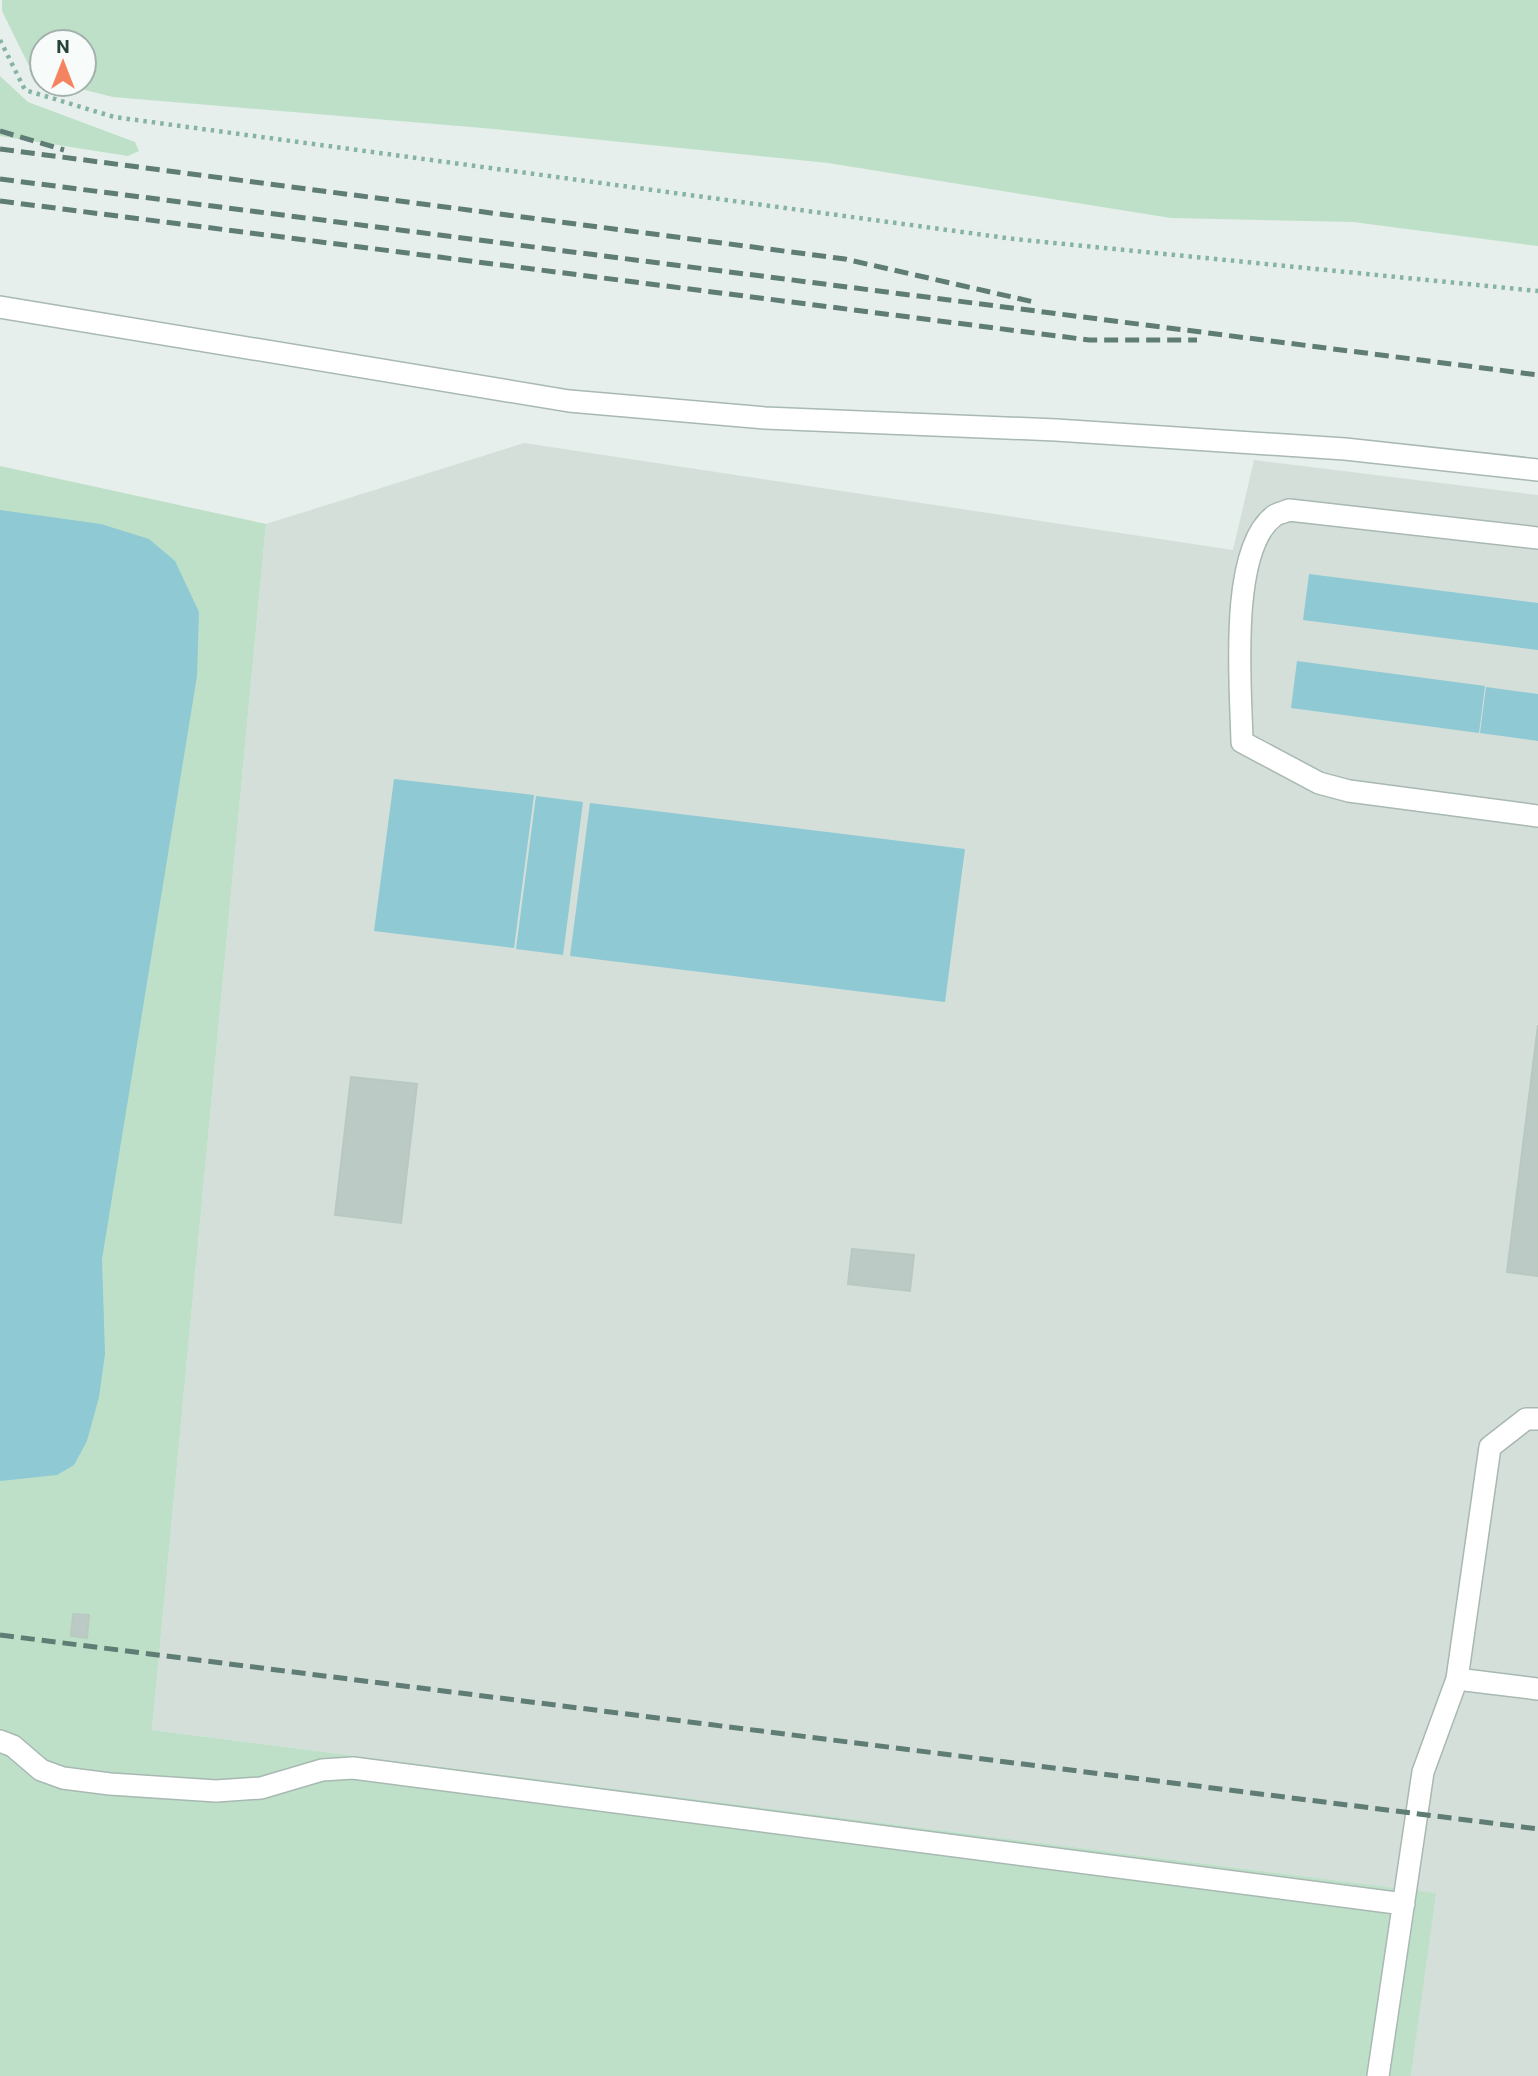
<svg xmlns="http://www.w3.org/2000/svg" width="1538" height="2076" font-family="Roboto,sans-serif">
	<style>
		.built { fill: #d4dfda }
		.green { fill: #bfe0c8 }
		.water { fill: #8ec9d4 }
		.building { fill: #bbcac4; stroke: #b8c9c2; stroke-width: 2 }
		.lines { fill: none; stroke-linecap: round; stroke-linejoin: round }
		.minor-casing { stroke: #a8b8b2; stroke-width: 24 }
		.path { stroke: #86b3a5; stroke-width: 4.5; stroke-dasharray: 3.5 5; stroke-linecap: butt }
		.minor { stroke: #fff; stroke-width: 21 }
		.rail { stroke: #5f7d75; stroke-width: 5; stroke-dasharray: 14 7; stroke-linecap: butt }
	</style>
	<rect width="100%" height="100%" fill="#e6efeb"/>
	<path class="built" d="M524,443L1233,550L1254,460L1538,495V2076H1411L1435,1893L152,1730L266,524Z"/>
	<path class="green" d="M2,0H1538V246L1353,222L1171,218L828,163L494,129L113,97L61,84H84V42H42V80L35,78L2,11Z
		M0,76L28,102L135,142L139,151L128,156L0,136Z
		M0,466L266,524L152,1730L1436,1893L1411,2076H0Z"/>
	<path class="water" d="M0,510L101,524L149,539L175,561L199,612L197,676L102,1259L105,1354L99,1397L87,1441L74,1465L57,1475L0,1481Z
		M1309,574L1538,603V650L1303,620Z
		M1297,661L1485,686L1479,733L1291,708Z
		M1486,687L1538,694V741L1480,733Z
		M394,779L534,795L514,948L374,931Z
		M536,796L583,802L563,955L516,949Z
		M590,803L965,849L945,1002L570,956Z"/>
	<path class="building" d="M1538,1025V1276L1507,1272Z
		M351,1077L417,1084L401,1223L335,1215Z
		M852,1249L914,1255L910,1291L848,1284Z
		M73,1614L89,1615L87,1638L71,1636Z"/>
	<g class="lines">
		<defs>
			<path id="minor" d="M0,307L569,401L765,418L1056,430L1345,449L1538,470
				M1538,538L1289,510C1285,512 1278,513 1274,516C1228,551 1241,689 1242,742L1319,783L1349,791L1538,816
				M1457,1679L1538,1689
				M0,1741L13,1746L41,1770L63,1778L110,1784L216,1791L261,1788L322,1770L353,1768L1404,1904
				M1378,2076L1423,1772L1457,1679L1490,1447L1526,1419H1538"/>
		</defs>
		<use href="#minor" class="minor-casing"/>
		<path class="path" d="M0,40L25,90L114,117L1014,239L1538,291"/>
		<use href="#minor" class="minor"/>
		<path class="rail" d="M0,131L64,150
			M0,149L845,259L1034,302
			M0,179L1538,375
			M0,201L1089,340H1197
			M0,1635L1538,1829"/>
	</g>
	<g transform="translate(63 63)"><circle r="33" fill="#f7fbf9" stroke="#a3b1ad" stroke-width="2"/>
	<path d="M0-5L12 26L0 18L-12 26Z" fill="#f4845f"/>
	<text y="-10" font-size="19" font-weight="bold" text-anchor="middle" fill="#24423a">N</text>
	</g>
</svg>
